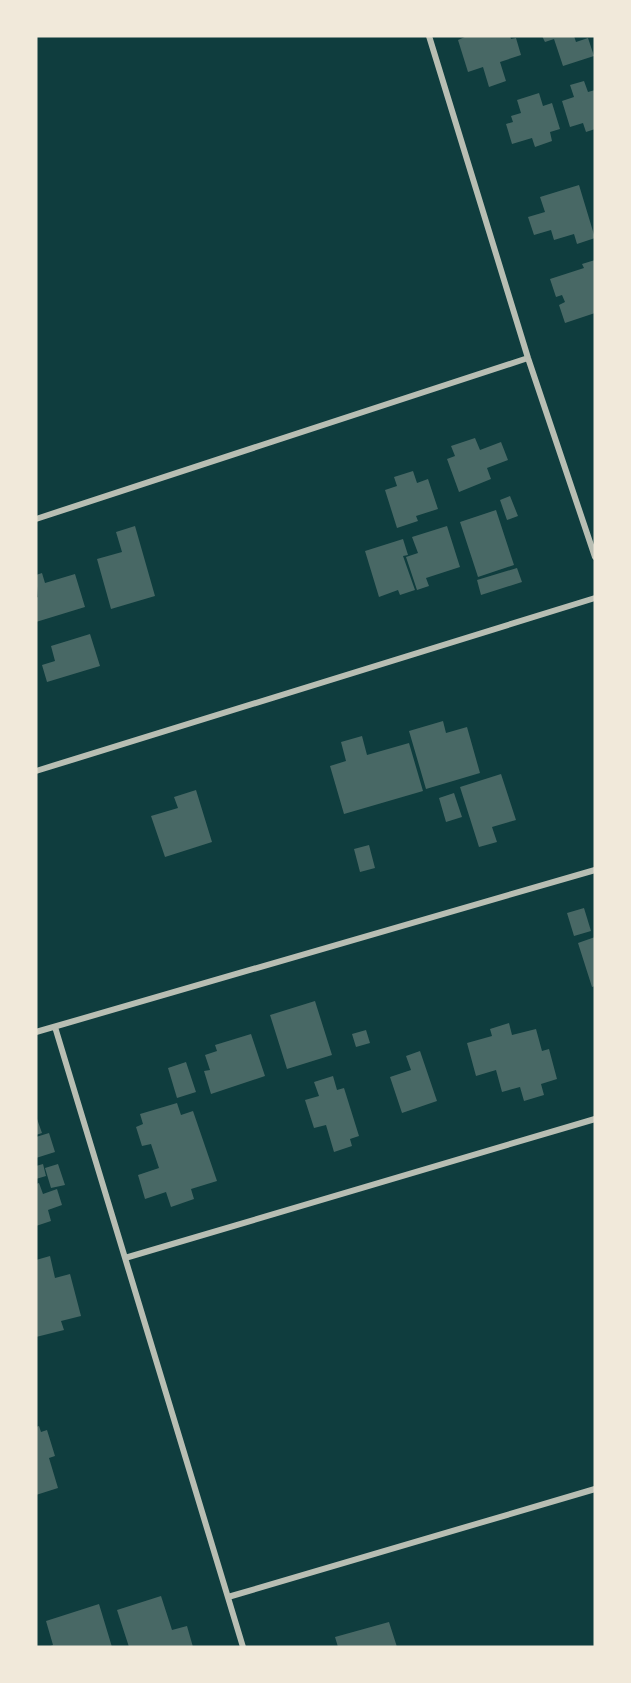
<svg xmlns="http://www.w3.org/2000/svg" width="631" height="1683" font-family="'Times New Roman',serif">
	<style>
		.building { fill: #486865 }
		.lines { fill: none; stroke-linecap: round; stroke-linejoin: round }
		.minor { stroke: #b8beb3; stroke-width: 6 }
	</style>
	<rect width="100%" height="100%" fill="#0f3d3e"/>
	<path class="building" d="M467,36H510L511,39L516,38L521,55L500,62L506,81L489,87L483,67L468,72L458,40Z
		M542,36H574L576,42L588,38L594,56L563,66L554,39L545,42Z
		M584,81L588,92L595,90V129L586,132L583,123L570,127L562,101L574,97L570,85Z
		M539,93L543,106L552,103L560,129L550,132L552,141L535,147L532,138L512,144L506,124L513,122L511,116L521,113L517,100Z
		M579,185L595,238L577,244L574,234L554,240L551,230L534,235L528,217L545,212L540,197Z
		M595,260V313L565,323L559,305L565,302L562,295L556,297L550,279L584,268L582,264Z
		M475,438L480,450L501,442L508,460L487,468L491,479L459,492L447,459L455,456L451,446Z
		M413,471L417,483L428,479L438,509L416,516L418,521L397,528L385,490L397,486L394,477Z
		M510,496L518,516L507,520L500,500Z
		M496,510L514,565L478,577L460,522Z
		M135,526L155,596L111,609L97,559L122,552L116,532Z
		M447,526L460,567L426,578L429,586L417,590L406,557L418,553L412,537Z
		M403,539L408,555L403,556L415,590L400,595L398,590L379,597L365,551Z
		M517,568L522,582L481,595L477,580Z
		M42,573L45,583L75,574L85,607L36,622V598L38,597L36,575Z
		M90,634L100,666L47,682L42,665L55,661L51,646Z
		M443,721L446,733L467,727L480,773L426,789L409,731Z
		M362,736L367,755L409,743L423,791L344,814L330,766L346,761L341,742Z
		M501,774L516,820L492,827L497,842L479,847L460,787Z
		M196,790L212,842L165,857L151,816L178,808L174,797Z
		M454,793L462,817L446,822L439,798Z
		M369,845L375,868L360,872L354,849Z
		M584,908L591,931L574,936L567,913Z
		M595,937V986L592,987L578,943Z
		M315,1001L332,1055L287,1069L270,1015Z
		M509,1023L512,1035L536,1029L542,1051L549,1049L557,1079L541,1084L544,1095L524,1101L520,1087L502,1092L496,1070L476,1076L467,1043L492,1036L490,1029Z
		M366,1030L370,1043L356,1047L352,1034Z
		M251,1034L265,1076L211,1094L204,1071L210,1070L205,1055L217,1051L215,1045Z
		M420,1051L437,1101L402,1113L390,1077L411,1070L406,1056Z
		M186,1062L196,1092L177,1098L168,1068Z
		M333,1076L337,1090L344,1088L359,1136L350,1139L352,1146L334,1152L326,1125L314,1128L305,1100L319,1096L314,1082Z
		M177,1103L181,1115L193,1111L217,1181L191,1189L194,1199L171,1207L166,1192L145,1199L138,1175L159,1168L151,1144L142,1146L136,1127L143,1124L140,1114Z
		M36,1116L42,1133L36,1135Z
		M49,1133L55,1152L36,1158V1137Z
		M43,1164L46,1176L36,1179V1166Z
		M58,1164L65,1185L51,1188L45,1168Z
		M39,1183L43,1194L57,1189L62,1205L48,1210L51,1221L36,1226V1184Z
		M50,1256L55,1278L70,1274L81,1316L61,1321L64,1330L36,1337V1260Z
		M39,1426L41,1432L47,1430L55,1456L49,1458L58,1488L36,1495V1427Z
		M161,1596L172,1630L187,1626L193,1647H129L117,1610Z
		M99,1604L112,1647H48L53,1645L46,1621Z
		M389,1622L397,1647H338L335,1637Z"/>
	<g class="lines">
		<path class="minor" d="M429,36L528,358L595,557
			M36,519L528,358
			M36,771L595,598
			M55,1027L243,1647
			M36,1032L595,870
			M125,1258L595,1119
			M228,1597L595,1489"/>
	</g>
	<rect width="631" height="1683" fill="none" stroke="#f1e9da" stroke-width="75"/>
</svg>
